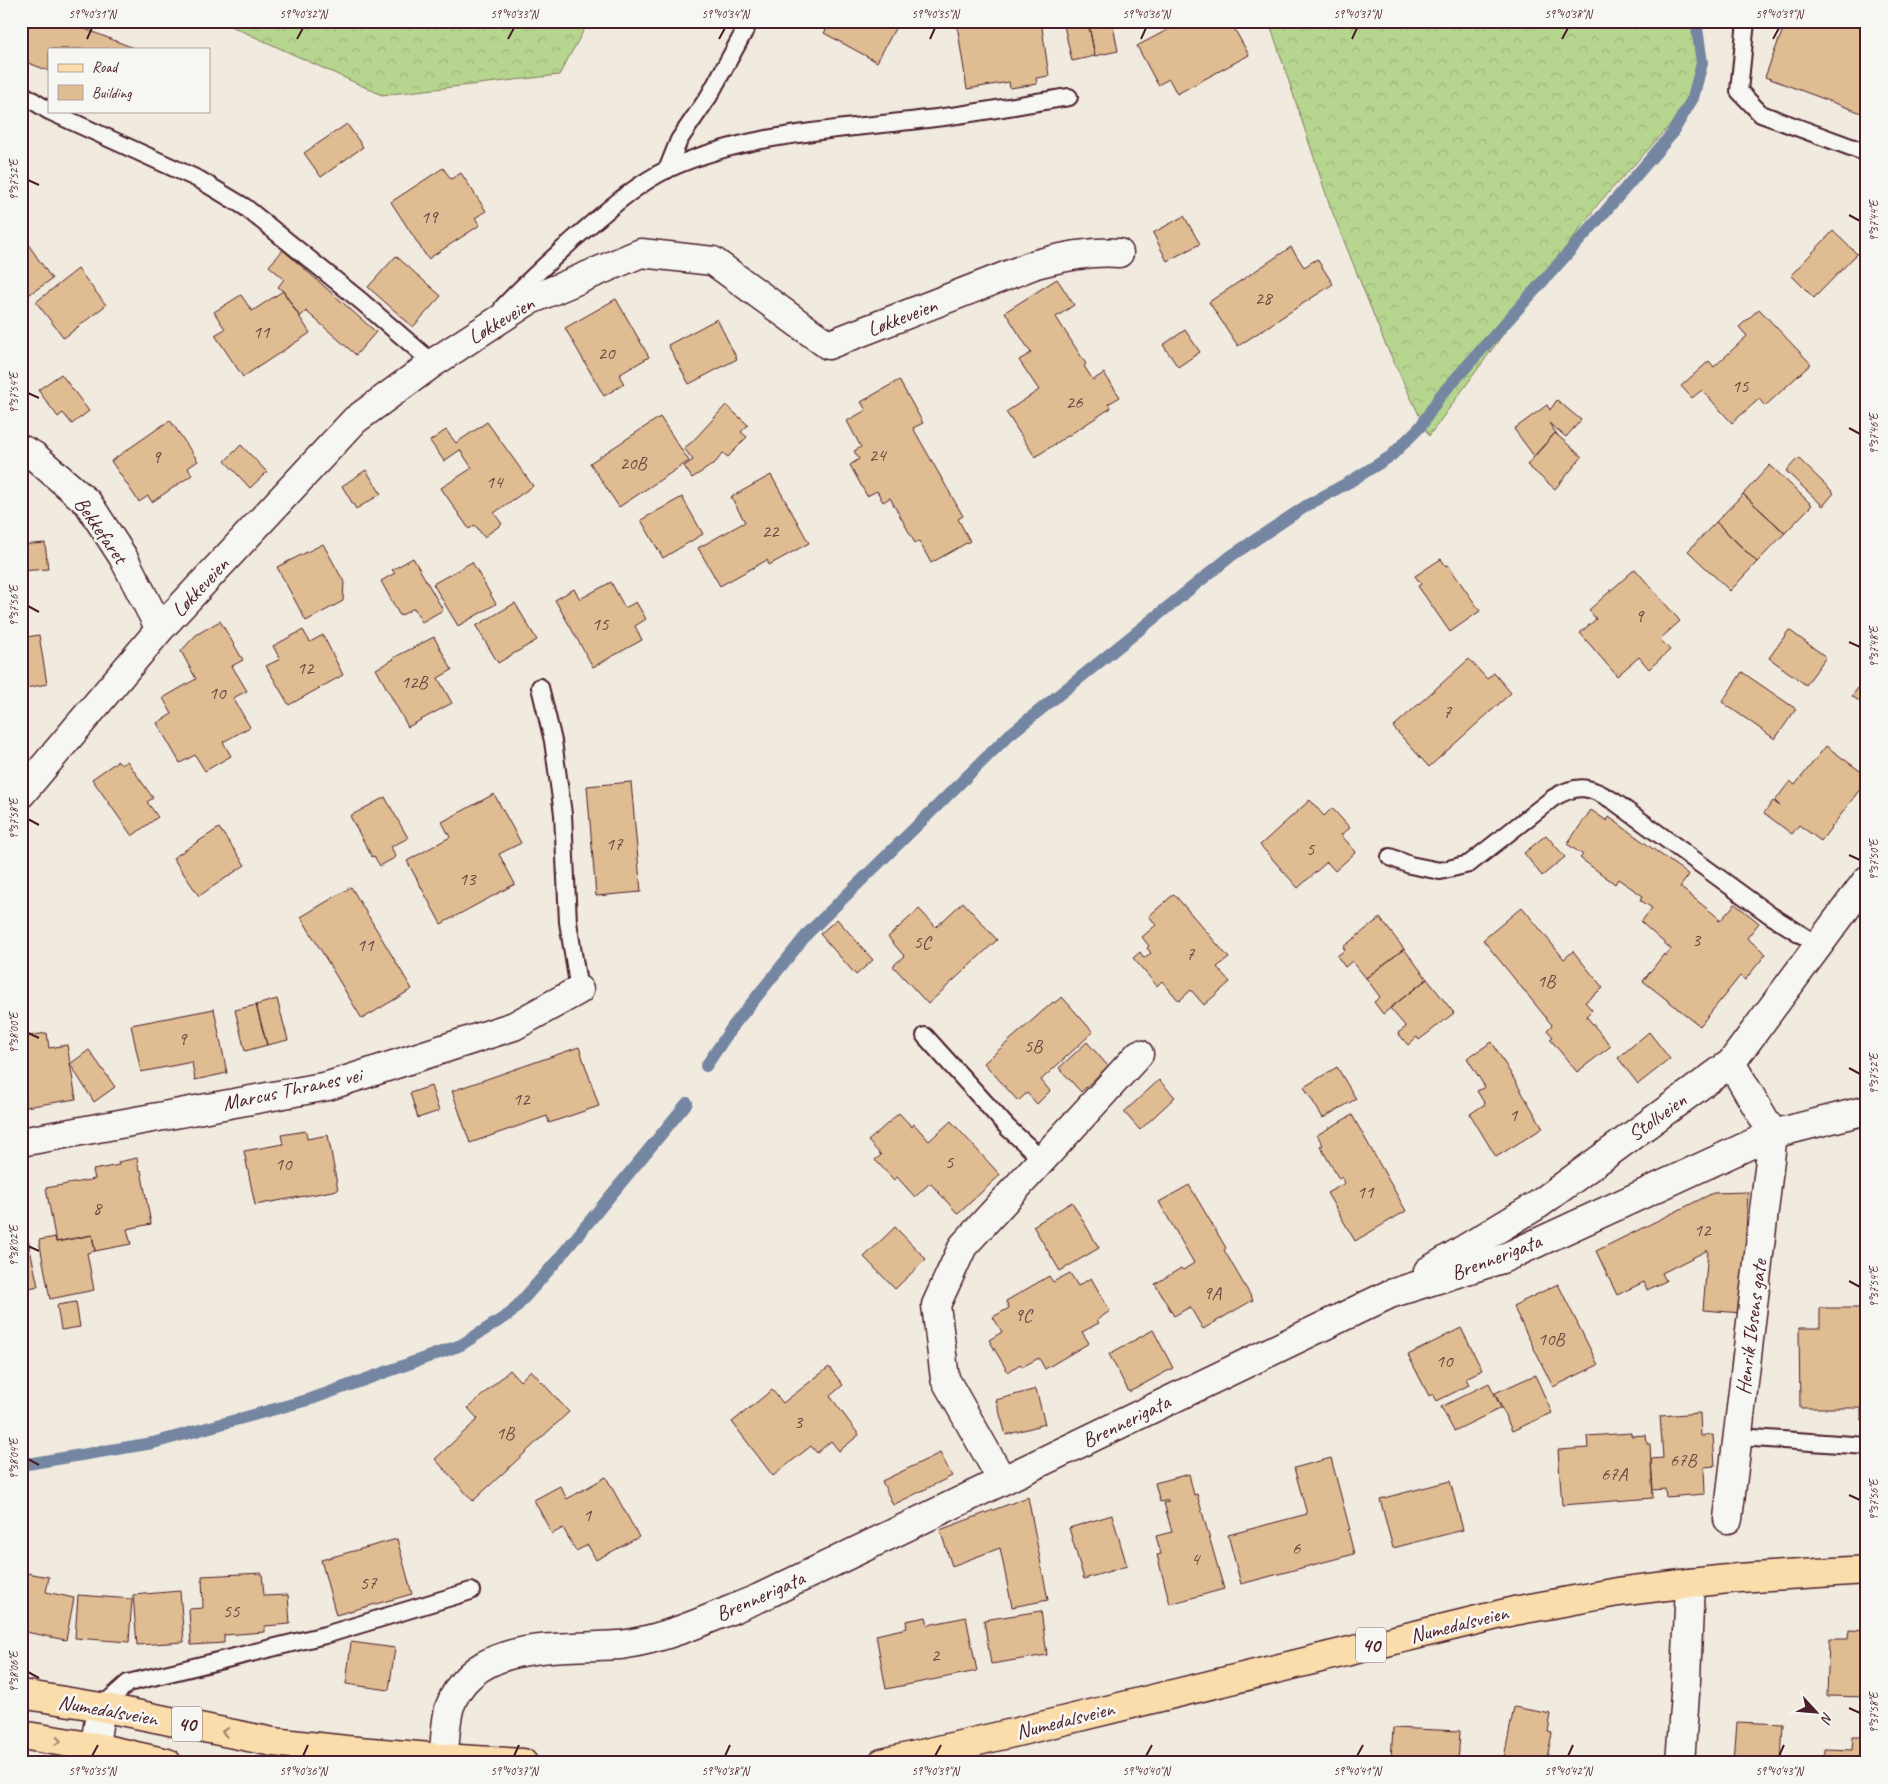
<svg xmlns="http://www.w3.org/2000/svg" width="1888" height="1784" font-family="Caveat,sans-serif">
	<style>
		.forest { fill: url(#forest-crowns); stroke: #807a5c }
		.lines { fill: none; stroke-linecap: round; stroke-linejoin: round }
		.stream { stroke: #7586a2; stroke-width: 12 }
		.building { fill: #dfbc91; stroke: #4a1f2b }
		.lane-casing { stroke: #4a1f2b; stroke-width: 20 }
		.street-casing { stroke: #4a1f2b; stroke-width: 31 }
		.primary-casing { stroke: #4a1f2b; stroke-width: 31 }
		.lane { stroke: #f6f6f2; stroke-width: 16 }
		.street { stroke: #f6f6f2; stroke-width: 28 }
		.primary { stroke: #faddab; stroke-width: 28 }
		.oneway { stroke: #a27e6b }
		.ticks { fill: none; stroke: #4a1f2b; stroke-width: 2 }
		.labels { text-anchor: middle; stroke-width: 5; stroke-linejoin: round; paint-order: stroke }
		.number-label { font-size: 19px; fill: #6f4644 }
		.shield { fill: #f6f6f2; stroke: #7e6067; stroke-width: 1 }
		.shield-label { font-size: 20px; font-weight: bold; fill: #4a1f2b }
		.street-label { font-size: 21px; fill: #4a1f2b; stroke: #f6f6f2 }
		.neatline { fill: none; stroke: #4a1f2b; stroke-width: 2 }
		.ticks-label { font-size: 12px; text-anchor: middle; fill: #4a1f2b }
	</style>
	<defs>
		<pattern id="forest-crowns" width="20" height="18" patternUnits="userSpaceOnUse" patternTransform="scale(1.25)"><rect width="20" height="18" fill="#b6d58e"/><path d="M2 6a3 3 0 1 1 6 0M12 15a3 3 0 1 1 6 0" fill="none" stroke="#9eb67b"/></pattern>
	</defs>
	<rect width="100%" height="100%" fill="#f1eadf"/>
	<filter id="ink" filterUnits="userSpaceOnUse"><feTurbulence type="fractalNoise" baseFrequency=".02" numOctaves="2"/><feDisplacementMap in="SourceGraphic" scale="10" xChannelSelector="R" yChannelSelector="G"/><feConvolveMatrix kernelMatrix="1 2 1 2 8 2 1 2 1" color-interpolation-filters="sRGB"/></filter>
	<g filter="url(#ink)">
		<path class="forest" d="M220,21H589L559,75L382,95Z
			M1269,21H1699L1697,96L1598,204L1429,436L1384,341L1330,206Z"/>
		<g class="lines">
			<path class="stream" d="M706,1066L733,1026L808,933L1009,735L1231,556L1306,506L1351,481L1391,456L1421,426L1440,396L1604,213L1671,135L1693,98L1702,63L1696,21
				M21,1465L153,1443L311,1399L461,1345L511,1313L555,1263L687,1103"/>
		</g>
		<path class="building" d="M38,21H65L136,49H49V71L21,60V44L29,23L36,25Z
			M831,21H899L877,62L824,33Z
			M980,21H1041L1049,76L1036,78L1037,84L1010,88L1009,82L967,89L957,25Z
			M1063,21H1088L1095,56L1072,61Z
			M1088,21H1112L1118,51L1095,56Z
			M1184,21H1230L1249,55L1177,94L1169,79L1158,85L1137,46Z
			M1786,21H1867V115L1765,77Z
			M347,124L363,147L321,177L304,153Z
			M443,168L451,179L461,173L486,211L475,218L480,225L428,259L391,202Z
			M1184,216L1200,244L1167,261L1153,233Z
			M1833,231L1857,254L1814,298L1791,275Z
			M21,234L52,279L21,300Z
			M1291,247L1304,267L1317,259L1333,284L1238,346L1209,302Z
			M283,250L376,332L356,355L306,311L300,317L283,291L278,287L284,279L269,266Z
			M396,256L441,296L413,327L368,287Z
			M78,269L106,305L64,338L36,302Z
			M1057,279L1074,305L1056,317L1086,364L1084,366L1093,380L1104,373L1120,397L1108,404L1111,408L1035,457L1006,412L1039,390L1019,360L1031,353L1005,312Z
			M283,291L310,333L243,377L215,335L225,329L214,312L241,295L252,311Z
			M616,299L649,357L619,375L624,384L604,396L565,328Z
			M1759,309L1811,364L1765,406L1759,399L1732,423L1702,390L1692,398L1681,386L1709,361L1714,367L1747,336L1739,327Z
			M717,319L737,359L689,384L668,345Z
			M1185,330L1200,352L1178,367L1163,345Z
			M61,374L89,411L72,424L63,413L58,417L38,390Z
			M899,380L923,423L913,428L963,516L958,519L970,541L931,563L919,541L915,543L890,498L883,502L877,491L867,496L850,465L859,459L854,451L861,447L847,421L866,410L861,402Z
			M1557,400L1581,420L1566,437L1549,423L1558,436L1555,433L1534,456L1514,429L1547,405L1550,410Z
			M726,405L748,425L741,432L747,437L728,457L723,453L715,463L692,478L684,466L693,460L684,448L692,442Z
			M660,417L689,461L619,507L590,463Z
			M170,420L198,461L188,468L192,475L152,502L148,496L139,502L111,461Z
			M487,422L533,486L494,513L502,524L484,537L475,525L469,529L441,488L472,468L460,450L444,461L430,441L446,430L456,443Z
			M1555,433L1582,457L1555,489L1527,465Z
			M241,445L267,472L250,488L225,461Z
			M1798,458L1834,493L1823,506L1786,471Z
			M1770,465L1812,505L1785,533L1743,494Z
			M366,470L381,494L356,509L342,486Z
			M771,475L809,543L769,565L767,560L720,586L698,548L745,522L731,497Z
			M1743,494L1785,533L1757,562L1716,522Z
			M682,497L703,534L663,558L641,520Z
			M1716,522L1757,562L1730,591L1688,551Z
			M45,543L48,569L21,571V545Z
			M323,544L344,582L343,601L306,621L277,567Z
			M413,558L443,610L422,622L414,608L400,616L381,581L395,573L392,570Z
			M1441,559L1446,566L1448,565L1480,611L1450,632L1418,586L1421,584L1415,576Z
			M472,562L496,604L458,626L433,584Z
			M1635,569L1680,621L1660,639L1670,650L1649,669L1639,657L1617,676L1580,633L1596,619L1589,610Z
			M611,582L625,608L636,602L646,619L635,626L642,640L593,667L555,600L574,589L580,599Z
			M515,603L537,640L498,663L476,626Z
			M220,621L243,660L232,666L247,691L233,698L250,727L223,742L231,756L205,771L195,755L180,763L157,723L172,714L163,698L196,679L181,651L196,635Z
			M303,630L310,642L323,635L343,675L289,705L266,666L280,659L273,646Z
			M1789,630L1826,657L1806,685L1769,658Z
			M39,635L47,684L21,689V638Z
			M434,637L452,670L438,678L452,703L408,727L376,669L394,659L393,658Z
			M1469,659L1487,679L1494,673L1511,693L1429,767L1393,727Z
			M1742,672L1796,709L1775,739L1722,702Z
			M1867,676V707L1852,696Z
			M1826,746L1867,776V780L1821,841L1799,825L1792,834L1764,813L1773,801L1780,806L1775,801L1790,781L1795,785Z
			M118,761L121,765L127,761L153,798L147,802L158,817L132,836L92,779Z
			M631,782L641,892L596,896L587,786Z
			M494,794L521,843L499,854L515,884L441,924L407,861L450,837L442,822Z
			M385,797L408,838L391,847L396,857L380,866L374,856L372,857L350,816Z
			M1310,800L1324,816L1332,808L1350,828L1341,835L1356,852L1335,871L1327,862L1298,888L1260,845Z
			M1591,810L1607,821L1609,817L1689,875L1680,887L1720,919L1718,920L1720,921L1735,904L1759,923L1747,938L1766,954L1745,980L1740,976L1700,1026L1643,981L1664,954L1665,956L1671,949L1641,922L1652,908L1640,900L1643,896L1618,879L1615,884L1580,858L1583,855L1567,844Z
			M219,828L245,865L199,896L173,858Z
			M1546,835L1565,857L1542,876L1524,853Z
			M351,887L412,989L362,1019L301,917Z
			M1174,894L1229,958L1217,967L1230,982L1204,1005L1191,990L1179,1001L1162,981L1157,986L1133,958L1140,952L1144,958L1151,953L1147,948L1149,946L1142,937L1156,925L1149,916Z
			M963,902L997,940L928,1004L893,966L904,956L888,937L919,909L936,927Z
			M1522,907L1564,959L1573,951L1603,988L1585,1002L1592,1010L1586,1016L1611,1046L1577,1072L1550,1039L1553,1037L1547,1030L1552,1025L1483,940Z
			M1380,918L1404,949L1366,978L1352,961L1345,967L1337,956L1345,950L1343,947Z
			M837,919L873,960L856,975L820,934Z
			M1404,949L1427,979L1383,1014L1374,1002L1380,997L1366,978Z
			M1427,979L1454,1013L1419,1040L1417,1037L1408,1045L1398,1033L1406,1027L1390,1008Z
			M1062,997L1093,1032L1041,1080L1050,1091L1037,1104L1027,1093L1018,1101L984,1063L1053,1002L1054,1003Z
			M277,999L288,1040L267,1045L256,1005Z
			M256,1005L267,1045L245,1051L235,1010Z
			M214,1009L227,1073L195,1080L192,1062L141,1072L131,1025Z
			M1649,1032L1670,1059L1638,1084L1618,1058Z
			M47,1033L49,1048L67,1045L76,1099L26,1107L23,1095L21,1096V1037Z
			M1087,1042L1108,1066L1081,1092L1059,1068Z
			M1492,1042L1543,1128L1496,1157L1470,1114L1485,1104L1477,1091L1485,1087L1467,1058Z
			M579,1047L599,1106L549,1123L547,1116L470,1143L452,1091Z
			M89,1050L115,1087L94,1102L70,1064Z
			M1337,1067L1356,1099L1323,1118L1304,1087Z
			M1159,1080L1175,1097L1140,1130L1124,1112Z
			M431,1086L439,1111L418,1118L410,1093Z
			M899,1113L912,1127L914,1124L929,1141L951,1121L1000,1175L958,1214L930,1183L915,1197L897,1177L894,1180L875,1160L881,1155L868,1141Z
			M1352,1115L1406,1211L1355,1241L1327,1193L1345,1183L1342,1177L1339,1179L1320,1146L1323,1145L1317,1135Z
			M306,1131L307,1139L328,1135L338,1190L255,1205L244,1151L283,1144L281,1135Z
			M137,1158L139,1170H141L151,1224L127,1229L131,1244L95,1251L92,1235L56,1242L46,1188L95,1179L93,1170L119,1165L118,1162Z
			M1189,1185L1226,1248L1224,1250L1253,1300L1203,1329L1190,1307L1174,1316L1155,1284L1181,1268L1183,1270L1194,1263L1159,1202Z
			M1748,1192L1742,1313L1703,1310L1708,1250L1662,1273L1666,1281L1647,1290L1644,1282L1617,1295L1596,1251L1713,1193Z
			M1072,1202L1099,1248L1060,1271L1033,1226Z
			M895,1227L926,1259L895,1289L864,1257Z
			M92,1235L95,1251L87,1253L94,1290L50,1299L39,1240L56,1237V1242Z
			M28,1240L38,1286L21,1290V1242Z
			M1070,1273L1078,1286L1091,1278L1110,1311L1097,1320L1099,1323L1082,1332L1089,1343L1045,1369L1039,1358L1022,1367L1020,1364L1008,1372L989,1340L1002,1332L993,1317L1009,1308L1006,1301L1049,1276L1053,1282Z
			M1558,1284L1598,1365L1553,1387L1513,1306Z
			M76,1302L80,1327L61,1330L57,1305Z
			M1820,1308H1862V1314H1867V1420H1861V1408H1800L1799,1328H1820Z
			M1461,1328L1482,1370L1466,1378L1469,1385L1437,1401L1433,1394L1429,1396L1408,1355Z
			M1153,1330L1173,1368L1129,1392L1109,1354Z
			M829,1367L843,1385L830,1396L859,1435L839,1451L831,1441L817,1453L811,1446L773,1476L732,1422L772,1390L783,1403Z
			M510,1370L520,1381L531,1370L569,1412L473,1501L435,1459L478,1419L468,1408Z
			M1535,1375L1552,1413L1512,1431L1495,1393Z
			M1489,1383L1501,1408L1454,1431L1441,1407Z
			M1036,1389L1045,1424L1006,1435L996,1400Z
			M1700,1413L1701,1436L1713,1435L1715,1466L1704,1467L1705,1494L1666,1497L1665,1489L1653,1490L1651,1459L1663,1458L1660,1416Z
			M1631,1433V1436L1646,1435L1647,1444H1650L1653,1498L1562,1505L1558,1450L1588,1448L1587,1436Z
			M940,1453L952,1476L893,1505L882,1481Z
			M1331,1458L1350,1530H1348L1354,1554L1241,1584L1228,1535L1307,1514L1294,1468Z
			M1189,1474L1194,1495L1197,1494L1224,1589L1170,1604L1157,1555L1161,1554L1156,1536L1172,1532L1164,1503L1168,1502V1500L1160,1502L1155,1483Z
			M606,1477L639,1537L596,1560L588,1545L576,1551L563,1528L552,1534L534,1500L560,1486L567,1499Z
			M1450,1481L1463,1530L1393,1548L1380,1499Z
			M1028,1497L1048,1600L1012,1607L1000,1548L952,1566L940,1530Z
			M1112,1515L1127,1566L1084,1579L1069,1528Z
			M397,1539L412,1594L336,1615L321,1560Z
			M21,1572L49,1577L46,1592L74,1598L66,1640L21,1631Z
			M262,1573L264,1596L288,1595L290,1624L265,1626V1632L224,1635V1643L191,1645L189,1609L203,1608L202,1576Z
			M180,1591L184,1642L137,1645L133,1595Z
			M78,1595L132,1599L129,1642L75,1638Z
			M1041,1611L1047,1655L991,1664L984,1620Z
			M926,1617L928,1625L966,1617L977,1671L886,1689L876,1635L907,1628L906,1621Z
			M1849,1630L1867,1631V1697L1827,1696L1829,1639H1848Z
			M351,1642L395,1648L389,1690L346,1684Z
			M1514,1707L1551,1714L1548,1732L1552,1733L1546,1763H1503Z
			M1737,1722L1783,1724L1781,1763H1734Z
			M1393,1728L1460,1731L1458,1763L1436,1761V1763H1425V1761L1391,1759Z
			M1853,1737H1867V1763H1824L1825,1749L1852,1750Z"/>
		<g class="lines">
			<defs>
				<path id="lane" d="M1746,21L1739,91L1761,114L1867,153
					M21,93L49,111
					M49,111L200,180L245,207L361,301L433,363
					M667,170L679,140L709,96L750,21
					M503,307C525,283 550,261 574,239C602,215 634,185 668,169C750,132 839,130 927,119C974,114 1022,104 1069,97
					M540,687L553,741L563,814L568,922L579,990
					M1390,857L1410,865L1440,871L1469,864L1553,798C1578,783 1590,786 1615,802L1770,915L1818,945
					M925,1036L1008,1128L1042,1159
					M1739,1437L1867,1446
					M101,1707L128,1683L325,1635L471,1591"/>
				<path id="street" d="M21,449L33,455L88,503L123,557L160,629
					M21,794L160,629L355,420L433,363L528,301L641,253L713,261L828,345L1036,264C1063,257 1090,251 1119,253
					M21,1142L328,1086L514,1026L579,990
					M1428,1271L1539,1204L1731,1063L1867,880
					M1002,1480L945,1379L936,1305L963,1246L1139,1054
					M1728,1519L1773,1134L1731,1063
					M92,1763L101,1707
					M443,1763C445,1747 445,1721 450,1706C471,1646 544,1648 597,1646C607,1645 617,1646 627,1644C672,1637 717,1615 759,1598L1390,1294L1502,1259L1773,1134L1867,1110
					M1680,1763L1686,1680L1690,1583"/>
				<path id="primary" d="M21,1694L101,1707L273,1742L346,1750L443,1758L523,1763
					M21,1735L95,1747L167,1763
					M882,1763L1017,1732L1514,1611L1618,1592L1690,1583L1738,1578L1867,1570"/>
			</defs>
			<use href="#lane" class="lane-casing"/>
			<use href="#street" class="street-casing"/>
			<use href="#primary" class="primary-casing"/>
			<use href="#lane" class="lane"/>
			<use href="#street" class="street"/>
			<use href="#primary" class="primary"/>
		</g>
		<defs><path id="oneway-chevron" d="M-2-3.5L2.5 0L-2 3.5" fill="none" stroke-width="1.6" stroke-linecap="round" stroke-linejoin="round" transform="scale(1.25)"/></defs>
		<g class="oneway">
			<use href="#oneway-chevron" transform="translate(225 1732) rotate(-169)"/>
			<use href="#oneway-chevron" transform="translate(58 1741) rotate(9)"/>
		</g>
	</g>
	<path class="ticks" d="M87,39L92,28M297,39L303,28M508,39L514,28M719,39L725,28M930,39L935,28M1141,39L1146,28M1352,39L1357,28M1562,39L1568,28M1773,39L1779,28M28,180L39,185M1849,215L1860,221M28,393L39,398M1849,428L1860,434M28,606L39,612M1849,642L1860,647M28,819L39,825M1849,855L1860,860M28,1033L39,1038M1849,1068L1860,1074M28,1246L39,1251M1849,1281L1860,1287M28,1459L39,1465M1849,1495L1860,1500M28,1672L39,1678M1849,1708L1860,1713M92,1756L98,1745M303,1756L308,1745M514,1756L519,1745M725,1756L730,1745M935,1756L941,1745M1146,1756L1152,1745M1357,1756L1363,1745M1568,1756L1573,1745M1779,1756L1784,1745"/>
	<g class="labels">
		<g class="number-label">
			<text x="429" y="223">19</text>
			<text x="1263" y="304">28</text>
			<text x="261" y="338">11</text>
			<text x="606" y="359">20</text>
			<text x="1740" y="392">15</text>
			<text x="1074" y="408">26</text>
			<text x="877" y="461">24</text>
			<text x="156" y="463">9</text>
			<text x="633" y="469">20B</text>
			<text x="494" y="488">14</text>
			<text x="770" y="537">22</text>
			<text x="1639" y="622">9</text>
			<text x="600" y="630">15</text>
			<text x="305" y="674">12</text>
			<text x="414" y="688">12B</text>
			<text x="217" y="699">10</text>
			<text x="1447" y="718">7</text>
			<text x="614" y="850">17</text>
			<text x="1310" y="855">5</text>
			<text x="467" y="885">13</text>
			<text x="1696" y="946">3</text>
			<text x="922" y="948">5C</text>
			<text x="365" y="951">11</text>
			<text x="1190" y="960">7</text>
			<text x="1546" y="987">1B</text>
			<text x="182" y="1045">9</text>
			<text x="1033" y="1052">5B</text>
			<text x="521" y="1105">12</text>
			<text x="1513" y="1121">1</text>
			<text x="949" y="1168">5</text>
			<text x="283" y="1170">10</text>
			<text x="1365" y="1198">11</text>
			<text x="97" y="1214">8</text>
			<text x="1702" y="1236">12</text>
			<text x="1212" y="1299">9A</text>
			<text x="1023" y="1321">9C</text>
			<text x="1551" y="1345">10B</text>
			<text x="1444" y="1367">10</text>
			<text x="798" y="1428">3</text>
			<text x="505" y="1439">1B</text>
			<text x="1683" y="1466">67B</text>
			<text x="1614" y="1480">67A</text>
			<text x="587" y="1521">1</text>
			<text x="1296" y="1554">6</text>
			<text x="1195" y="1565">4</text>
			<text x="368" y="1589">57</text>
			<text x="231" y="1617">55</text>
			<text x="935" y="1661">2</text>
		</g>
		<g class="shield">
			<rect x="1356" y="1627.5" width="30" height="35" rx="4"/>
			<rect x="172" y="1706.5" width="30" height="35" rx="4"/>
		</g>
		<g class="shield-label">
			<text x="1371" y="1652">40</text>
			<text x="187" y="1731">40</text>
		</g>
		<g class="street-label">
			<text transform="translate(902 317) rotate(-21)" y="7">Løkkeveien</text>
			<text transform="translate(501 320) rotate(-31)" y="7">Løkkeveien</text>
			<text transform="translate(101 530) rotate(55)" y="7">Bekkefaret</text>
			<text transform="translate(200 587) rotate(-47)" y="7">Løkkeveien</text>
			<text transform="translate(292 1089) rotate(-12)" y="7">Marcus Thranes vei</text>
			<text transform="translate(1657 1117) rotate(-36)" y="7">Stollveien</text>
			<text transform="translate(1496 1257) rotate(-21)" y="7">Brennerigata</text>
			<text transform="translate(1751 1327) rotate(-83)" y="7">Henrik Ibsens gate</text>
			<text transform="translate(1126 1421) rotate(-26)" y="7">Brennerigata</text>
			<text transform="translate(760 1596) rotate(-24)" y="7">Brennerigata</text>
			<text transform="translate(1459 1624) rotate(-14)" y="7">Numedalsveien</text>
			<text transform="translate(108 1710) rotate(10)" y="7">Numedalsveien</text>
			<text transform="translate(1065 1720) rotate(-14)" y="7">Numedalsveien</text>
		</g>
	</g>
	<rect width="1888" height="1784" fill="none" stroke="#f6f6f2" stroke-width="55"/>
	<rect x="48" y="48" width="162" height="65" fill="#f6f6f2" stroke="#b1a0a2"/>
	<rect x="58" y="64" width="25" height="8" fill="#faddab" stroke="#b1a0a2"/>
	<text x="92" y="72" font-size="15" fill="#4a1f2b">Road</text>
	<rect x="58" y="85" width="25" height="15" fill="#dfbc91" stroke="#b1a0a2"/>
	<text x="92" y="98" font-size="15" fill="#4a1f2b">Building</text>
	<g transform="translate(1816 1712) rotate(116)" stroke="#f6f6f2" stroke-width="4" paint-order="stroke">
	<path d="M0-4L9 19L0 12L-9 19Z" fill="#4a1f2b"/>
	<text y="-8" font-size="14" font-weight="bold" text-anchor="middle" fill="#4a1f2b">N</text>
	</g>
	<rect x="28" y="28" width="1832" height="1728" class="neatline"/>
	<g class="ticks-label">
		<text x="92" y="18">59°40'31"N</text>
		<text x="303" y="18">59°40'32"N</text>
		<text x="514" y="18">59°40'33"N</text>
		<text x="725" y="18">59°40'34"N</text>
		<text x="935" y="18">59°40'35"N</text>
		<text x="1146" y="18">59°40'36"N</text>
		<text x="1357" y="18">59°40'37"N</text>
		<text x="1568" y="18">59°40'38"N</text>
		<text x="1779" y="18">59°40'39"N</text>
		<text transform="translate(14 180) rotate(-90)" y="4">9°37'52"E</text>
		<text transform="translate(1874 221) rotate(-90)" y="4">9°37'44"E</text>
		<text transform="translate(14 393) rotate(-90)" y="4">9°37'54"E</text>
		<text transform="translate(1874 434) rotate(-90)" y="4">9°37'46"E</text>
		<text transform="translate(14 606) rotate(-90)" y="4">9°37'56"E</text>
		<text transform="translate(1874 647) rotate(-90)" y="4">9°37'48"E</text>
		<text transform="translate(14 819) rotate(-90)" y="4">9°37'58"E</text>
		<text transform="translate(1874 860) rotate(-90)" y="4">9°37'50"E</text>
		<text transform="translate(14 1033) rotate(-90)" y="4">9°38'00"E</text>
		<text transform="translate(1874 1074) rotate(-90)" y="4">9°37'52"E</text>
		<text transform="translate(14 1246) rotate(-90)" y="4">9°38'02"E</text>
		<text transform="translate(1874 1287) rotate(-90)" y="4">9°37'54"E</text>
		<text transform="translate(14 1459) rotate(-90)" y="4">9°38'04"E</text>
		<text transform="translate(1874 1500) rotate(-90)" y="4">9°37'56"E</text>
		<text transform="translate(14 1672) rotate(-90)" y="4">9°38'06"E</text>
		<text transform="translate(1874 1713) rotate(-90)" y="4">9°37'58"E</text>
		<text x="92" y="1775">59°40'35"N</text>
		<text x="303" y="1775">59°40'36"N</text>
		<text x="514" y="1775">59°40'37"N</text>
		<text x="725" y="1775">59°40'38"N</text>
		<text x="935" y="1775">59°40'39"N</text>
		<text x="1146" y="1775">59°40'40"N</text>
		<text x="1357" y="1775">59°40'41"N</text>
		<text x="1568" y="1775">59°40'42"N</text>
		<text x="1779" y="1775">59°40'43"N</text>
	</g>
</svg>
